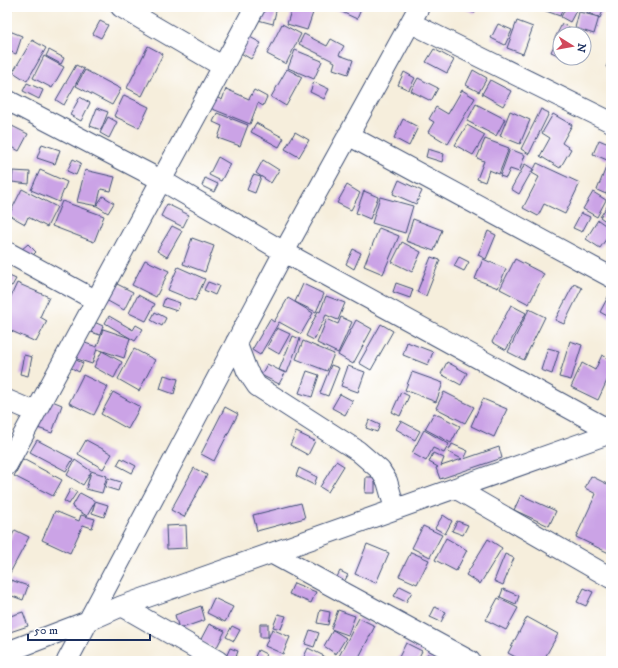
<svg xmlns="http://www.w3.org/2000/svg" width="618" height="668" font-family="'IM FELL DW Pica',serif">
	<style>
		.building { fill: #cba3e6 }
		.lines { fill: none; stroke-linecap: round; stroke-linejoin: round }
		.minor-casing { stroke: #3c4c71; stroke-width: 22 }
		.minor { stroke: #fff; stroke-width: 20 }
	</style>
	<rect width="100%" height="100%" fill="#fff"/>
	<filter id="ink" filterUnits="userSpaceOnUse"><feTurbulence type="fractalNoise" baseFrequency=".025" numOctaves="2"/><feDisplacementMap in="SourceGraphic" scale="8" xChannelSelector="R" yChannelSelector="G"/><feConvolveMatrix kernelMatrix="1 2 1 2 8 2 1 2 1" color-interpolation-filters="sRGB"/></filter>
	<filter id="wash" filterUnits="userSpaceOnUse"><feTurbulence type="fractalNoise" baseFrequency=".012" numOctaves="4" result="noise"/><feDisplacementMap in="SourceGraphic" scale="16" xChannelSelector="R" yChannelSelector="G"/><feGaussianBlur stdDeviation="0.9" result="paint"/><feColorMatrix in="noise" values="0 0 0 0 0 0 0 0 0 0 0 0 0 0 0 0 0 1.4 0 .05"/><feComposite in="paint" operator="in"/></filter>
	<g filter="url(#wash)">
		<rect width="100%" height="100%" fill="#f6eedc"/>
		<g id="blocks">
			<path class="building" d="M7,7H13L7,21Z
				M261,7H277L273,24L258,20Z
				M292,7H315L307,30L287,24Z
				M331,7H362L357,19Z
				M459,7H477L475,13Z
				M535,7H563L560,16Z
				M566,7H578L570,22L561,17Z
				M583,7H601L604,8L600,18L582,10Z
				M579,12L599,17L594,34L575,28Z
				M100,21L108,25L101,38L93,34Z
				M517,21L533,27L523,54L507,48Z
				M282,24L301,34L286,64L267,54Z
				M498,24L512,30L505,45L491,38Z
				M562,24L579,32L578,34H560V43L554,40Z
				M7,30L22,36L16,54L7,50Z
				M304,34L327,46L331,39L344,46L339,55L353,60L348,74L333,69L335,62L299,44Z
				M248,36L261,43L251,59L239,52Z
				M32,40L46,48L27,81L13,72Z
				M555,43L560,45V56L551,52Z
				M148,46L163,54L142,96L127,88Z
				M434,49L454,60L447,73L426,62Z
				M49,50L64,58L61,64L46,56Z
				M295,50L322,61L314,79L288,68Z
				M44,56L64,67L52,88L33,78Z
				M611,56V70L606,67Z
				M76,65L84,69L64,105L56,100Z
				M287,69L302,77L286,106L271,97Z
				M85,70L121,89L112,105L76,86Z
				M473,70L487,78L479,92L466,85Z
				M404,72L415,78L409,90L398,85Z
				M418,78L438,88L431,101L411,91Z
				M490,80L511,91L503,106L482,94Z
				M314,82L329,89L324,99L310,92Z
				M27,83L43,90L39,99L23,91Z
				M226,89L249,99L254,90L267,97L263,106L258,103L250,124L205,106L210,94L222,100Z
				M462,90L475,98L448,144L428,132L434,122L429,119L436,107L448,114Z
				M124,95L149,107L139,128L114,116Z
				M80,97L90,103L81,121L70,115Z
				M476,104L505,119L496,136L467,121Z
				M97,108L108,112L101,130L90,126Z
				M541,109L549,113L529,154L521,149Z
				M510,111L530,120L520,144L500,136Z
				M217,113L248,125L240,146L218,138L222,126L213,122Z
				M553,114L572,125L562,143L571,149L560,168L540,156L550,138L542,133Z
				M108,117L117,122L109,138L100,133Z
				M403,119L418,127L409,146L394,138Z
				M256,123L284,138L279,147L251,132Z
				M8,124L28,134L19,151L7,144Z
				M467,125L485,135L473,155L455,145Z
				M295,132L309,140L299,157L285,149Z
				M485,139L509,148L499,174L489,170L485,182L477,179L484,161L477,158Z
				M599,140L611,145V151L607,160L593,154Z
				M42,144L60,150L55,164L37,158Z
				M428,149L444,154L442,162L426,157Z
				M510,149L525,155L519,172L510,169L506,178L500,176Z
				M611,155V181L606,194L597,190Z
				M218,157L230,164L221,181L209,175Z
				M73,159L81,163L76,175L67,171Z
				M263,160L279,170L271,183L256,173Z
				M537,163L580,183L565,214L544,204L538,216L523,208L539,177L532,173Z
				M525,164L533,169L519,194L511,189Z
				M40,170L67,182L59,202L31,190Z
				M85,170L115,177L111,191L101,189L97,205L103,196L114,203L108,213L97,206L77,202Z
				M13,171L30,172L29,184L12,182Z
				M253,175L261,177L255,193L247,190Z
				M205,178L218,184L214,192L202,186Z
				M399,180L422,191L416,204L393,194Z
				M347,185L360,193L351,210L337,203Z
				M22,189L57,207L47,227L28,217L25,224L9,215Z
				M364,191L378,197L370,219L356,213Z
				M593,192L606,200L597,217L583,209Z
				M380,197L413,206L405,233L372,223Z
				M62,201L104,216L94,242L52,226Z
				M167,204L189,215L183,227L161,216Z
				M608,205L611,207V225L600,217Z
				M581,213L590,217L582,232L573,228Z
				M413,219L442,230L434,251L406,241Z
				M598,220L611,229V232L600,248L586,239Z
				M172,226L182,231L167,257L157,251Z
				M379,228L399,236L383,274L364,266Z
				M488,231L496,235L486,259L478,255Z
				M192,238L214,246L205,272L183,264Z
				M402,242L421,252L412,272L392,262Z
				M28,244L36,252L29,259L21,250Z
				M353,249L361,253L354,269L346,264Z
				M431,257L440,260L426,296L417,292Z
				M459,257L469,262L464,271L454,266Z
				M483,259L506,269L498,288L475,279Z
				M515,259L544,274L529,304L500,289Z
				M145,260L169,271L156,297L132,285Z
				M178,267L205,279L195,301L168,290Z
				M7,275L16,279L12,286L7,284Z
				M208,282L219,286L215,295L204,290Z
				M17,283L49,297L40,317L47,321L36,342L7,329V305Z
				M115,283L133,292L124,310L106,300Z
				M396,283L413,289L410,298L393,292Z
				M303,284L324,294L316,312L295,302Z
				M574,284L582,288L564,324L555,320Z
				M138,295L155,304L146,321L129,313Z
				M609,295L611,296V313L609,317L600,312Z
				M326,296L345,303L338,320L326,315L314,340L306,336L318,311L320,312Z
				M165,298L180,303L177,311L162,306Z
				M288,298L313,313L301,334L279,322L260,355L252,350L270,319L274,322Z
				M511,305L526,313L506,350L492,342Z
				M529,309L545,317L524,360L508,352Z
				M155,312L166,318L162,326L151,320Z
				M109,316L133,330L136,325L143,329L135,341L130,338L124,358L97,349L92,364L74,358L79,341L97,347L103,329L130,338L105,323Z
				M341,317L352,322L338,353L317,343L327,319L338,324Z
				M356,320L372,329L353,364L338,355Z
				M92,321L103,326L100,335L88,331Z
				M381,324L393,331L371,370L359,363Z
				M277,328L290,334L279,354L267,347Z
				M293,336L300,339L287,373L279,370Z
				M303,341L334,354L327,371L296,359Z
				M570,341L582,345L571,380L559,377Z
				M407,342L433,352L428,365L403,355Z
				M548,348L559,351L552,374L541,370Z
				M134,349L155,360L139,391L118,379Z
				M102,351L122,362L114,378L94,367Z
				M24,355L32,357L28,376L20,374Z
				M602,355L611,360V372L598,400L571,387L582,363L595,370Z
				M71,358L83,363L79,372L68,366Z
				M447,362L467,373L461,385L441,374Z
				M267,364L285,373L279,384L261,375Z
				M331,365L339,368L328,396L320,393Z
				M348,366L365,372L358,392L341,386Z
				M307,371L319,375L312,397L299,393Z
				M412,372L443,383L436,402L405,390Z
				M83,375L108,387L94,415L69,403Z
				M164,375L178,379L174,394L160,389Z
				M113,392L140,407L128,429L101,414Z
				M401,392L409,396L400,416L392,412Z
				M444,392L474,407L465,423L436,408Z
				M340,394L353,401L345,415L332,408Z
				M45,398L62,405L52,433L35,427Z
				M483,399L507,409L494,437L471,426Z
				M225,407L238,414L214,461L201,454Z
				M434,413L460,426L451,443L425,429Z
				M369,420L380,425L377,432L366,428Z
				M401,421L420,431L415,440L396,429Z
				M424,430L449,444L444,453L433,448L426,461L412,453Z
				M296,432L315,441L308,455L290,445Z
				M37,440L73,459L66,471L30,452Z
				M86,440L112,454L103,469L78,454Z
				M452,444L468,451L464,459L499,447L502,458L440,479L436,468L438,467L429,462L433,453L444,458L441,466L462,459L448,452Z
				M121,458L136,466L132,473L117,465Z
				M23,459L62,480L53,496L14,476Z
				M75,460L91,471L107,476L102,493L86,489L91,472L83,485L67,475Z
				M336,461L344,466L328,492L320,487Z
				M194,468L207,475L184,517L171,510Z
				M299,468L317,477L314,485L296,476Z
				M591,476L611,486V554L576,537L596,494L585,488Z
				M366,477H375V493H365Z
				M108,478L121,482L118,491L105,487Z
				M71,488L77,492L69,504L64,501Z
				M80,493L95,501L108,505L104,517L92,513L95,502L87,516L72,507Z
				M521,495L556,511L549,526L514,510Z
				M301,503L305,518L257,531L253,515Z
				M55,511L79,521L81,515L95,519L92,528L83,525L70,553L42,540Z
				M443,515L452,521L445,534L435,528Z
				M457,521L468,525L463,535L452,531Z
				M186,525L187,548L167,549L166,526Z
				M423,526L442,535L430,557L412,548Z
				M15,530L29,537L10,573L7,571V545Z
				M446,538L467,550L456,571L435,560Z
				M488,539L502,548L480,584L466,575Z
				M367,544L389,553L376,583L355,574Z
				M411,552L429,560L417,584L399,576Z
				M505,554L514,558L503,585L494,581Z
				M340,571L348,575L341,587L334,583Z
				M11,580L28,586L23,600L7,594Z
				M294,583L316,592L311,603L289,594Z
				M400,586L412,592L406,602L394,596Z
				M584,588L593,592L586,606L577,602Z
				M503,589L519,596L516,604L500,597Z
				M214,598L233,607L225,622L207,613Z
				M498,598L518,608L506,630L486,620Z
				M201,606L205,620L179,629L175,615Z
				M435,607L446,612L441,622L430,617Z
				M320,610L330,612L328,625L317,623Z
				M338,610L355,616L348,635L331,629Z
				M23,612L28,626L7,633V617Z
				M278,614L286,616L281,629L273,627Z
				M527,617L558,634L543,661H523L508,653Z
				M359,618L375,626L357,661H339L337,660Z
				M209,624L225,631L216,649L200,641Z
				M260,624H268V637H260Z
				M232,626L240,630L234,641L226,637Z
				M272,629L290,637L283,654L265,646Z
				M310,630L319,633L314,647L305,644Z
				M333,630L346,638L336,654L324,646Z
				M406,643L422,651L417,661H397Z
				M230,648L238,651L235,660L226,657Z
				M308,648L324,656L321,661H302Z
				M258,650L266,654L263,661H253Z
				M427,654L443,658L442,661H425Z"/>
		</g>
	</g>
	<g filter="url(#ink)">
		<use href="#blocks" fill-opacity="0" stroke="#3c4c71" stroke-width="1"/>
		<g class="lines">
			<defs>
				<path id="minor" d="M121,7L222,66
					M411,23L611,122
					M7,100L161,180L284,252L611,431
					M348,135L611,277
					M7,252L95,300
					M236,342L247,371L257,386L358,451L380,470L387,481L395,509
					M7,400L35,412
					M7,465L255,7
					M455,488L611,578
					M271,553L470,661
					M122,606L218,661
					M7,652L88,621L122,606L611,433
					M67,661L284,252L419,7"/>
			</defs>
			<use href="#minor" class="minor-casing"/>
			<use href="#minor" class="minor"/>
		</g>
	</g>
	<rect width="618" height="668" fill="none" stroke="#fff" stroke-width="24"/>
	<g transform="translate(572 46) rotate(101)"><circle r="19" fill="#ffffff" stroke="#a4acbf"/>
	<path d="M0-3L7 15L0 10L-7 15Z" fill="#d1495b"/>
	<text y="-6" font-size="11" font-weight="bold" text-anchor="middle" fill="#1b2f5e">N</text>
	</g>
	<path d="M28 634v6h122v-6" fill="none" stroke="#1b2f5e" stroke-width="2"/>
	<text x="34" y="634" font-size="12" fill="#1b2f5e" stroke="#ffffff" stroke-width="3" paint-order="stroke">50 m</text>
</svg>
